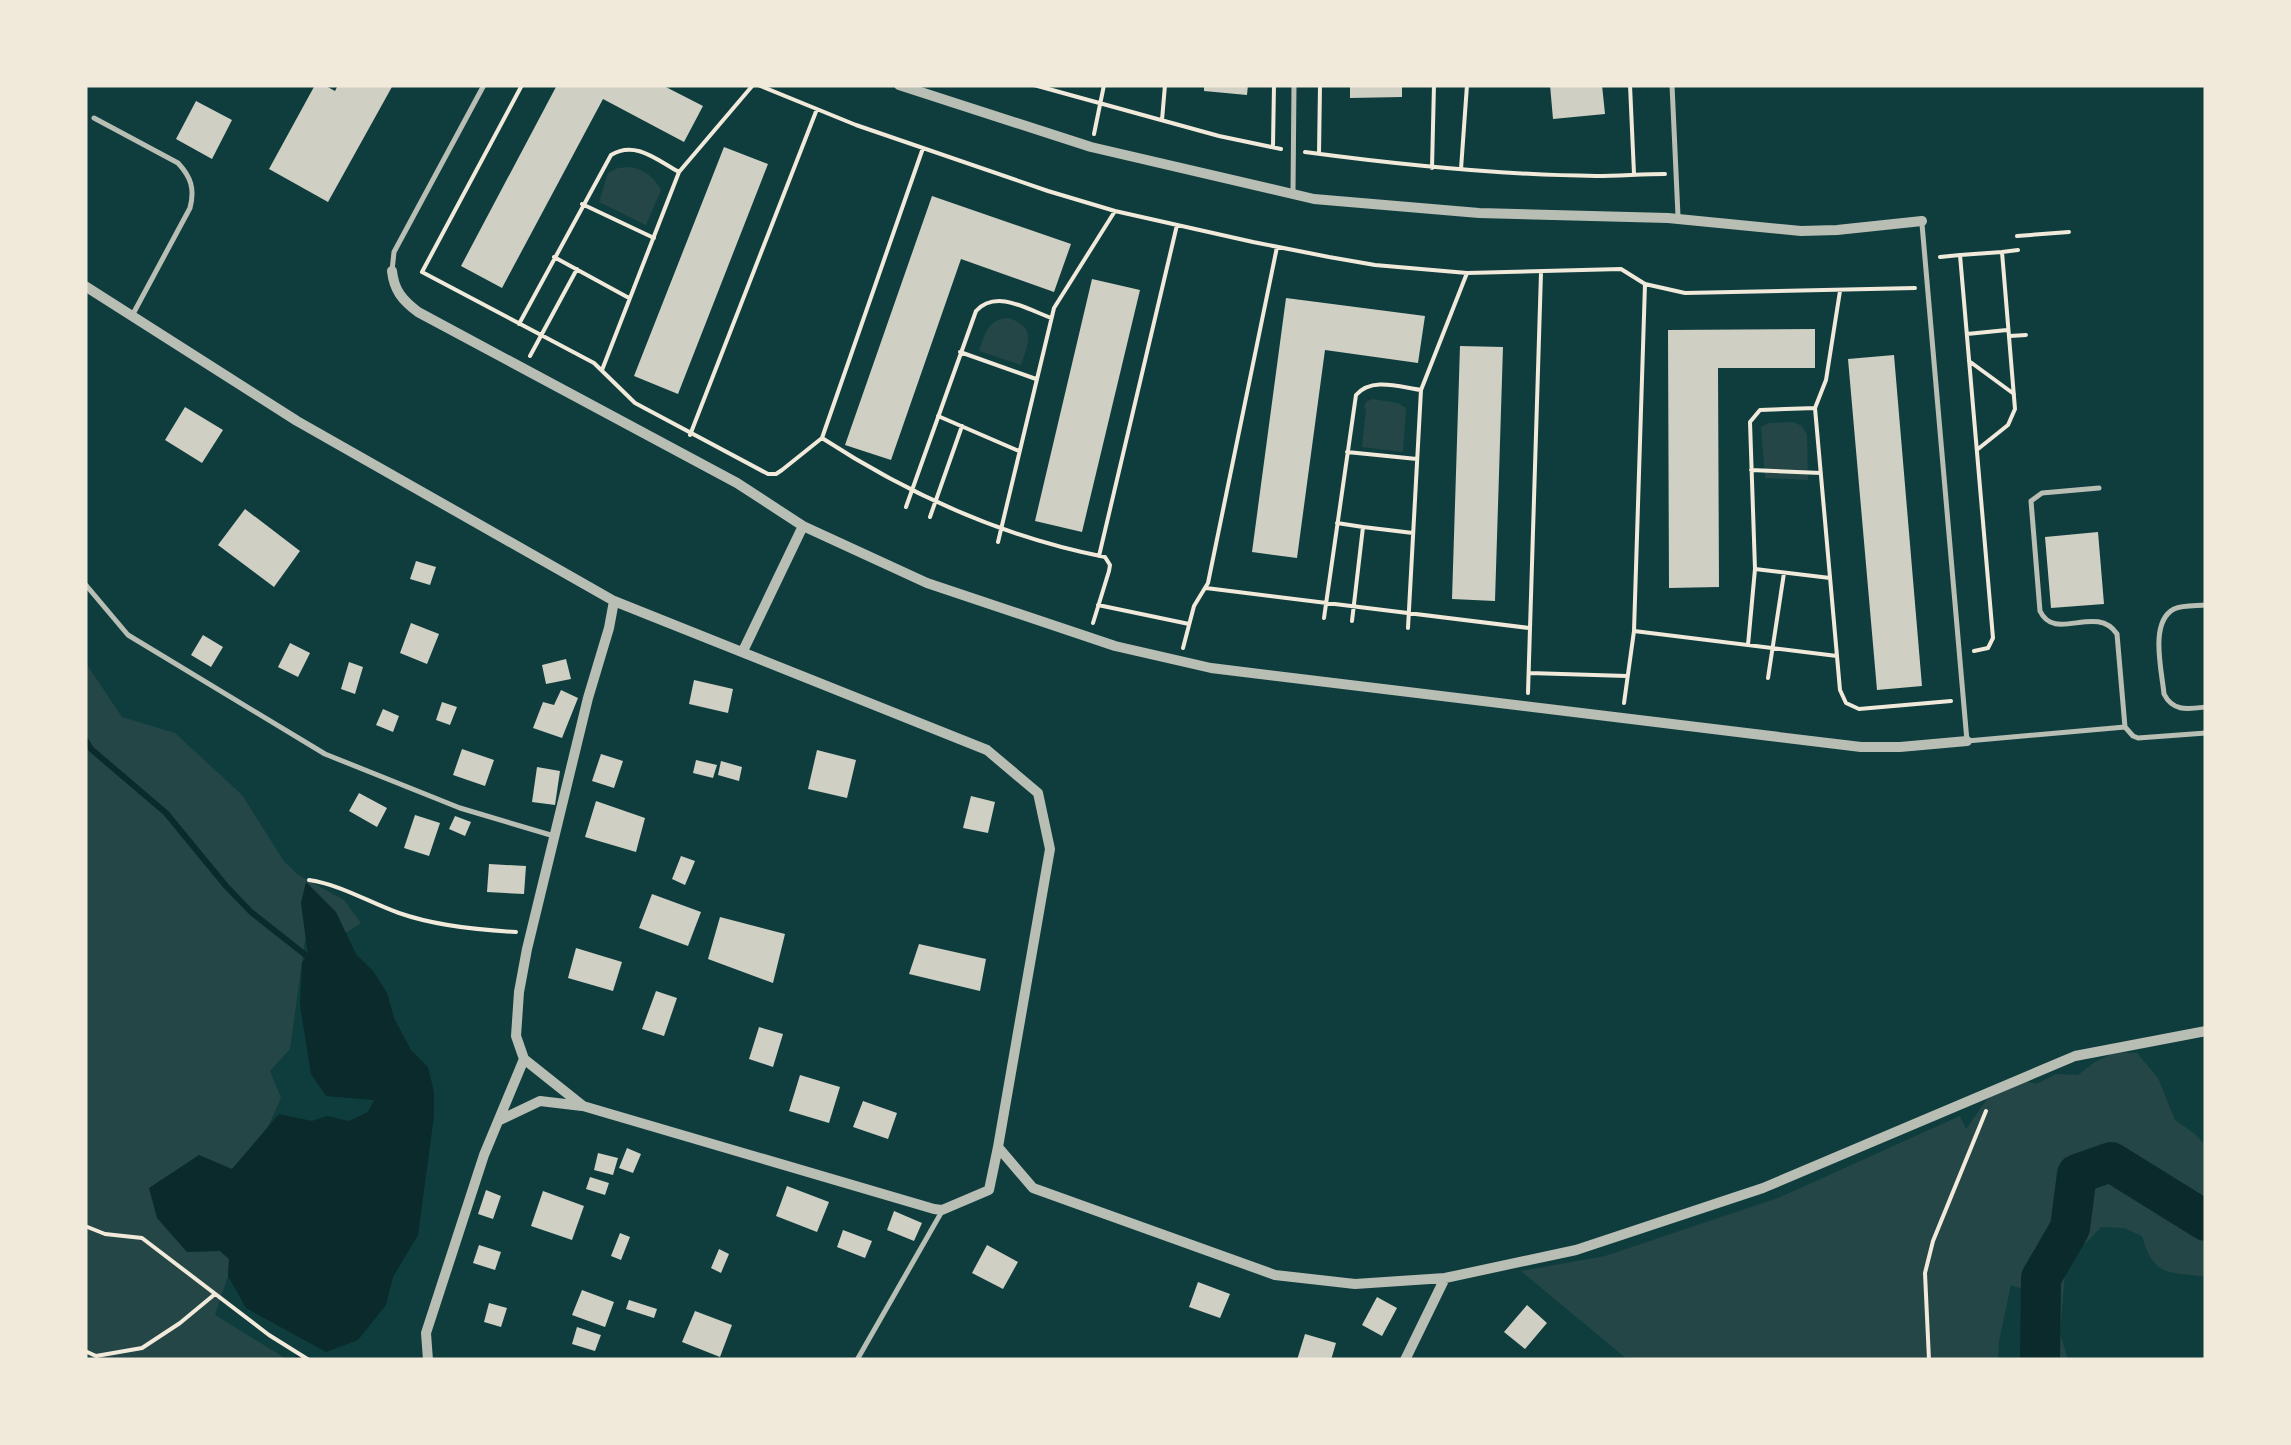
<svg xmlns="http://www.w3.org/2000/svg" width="2291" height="1445" font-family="'DejaVu Sans',sans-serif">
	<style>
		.green { fill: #244646 }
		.water { fill: #0a2a2b }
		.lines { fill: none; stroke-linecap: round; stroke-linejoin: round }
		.stream { stroke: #0a2a2b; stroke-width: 6 }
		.river { stroke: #0a2a2b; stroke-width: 40 }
		.building { fill: #cfcfc3 }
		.path { stroke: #f1e9da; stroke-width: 4 }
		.service { stroke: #b8beb3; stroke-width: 5 }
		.minor { stroke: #b8beb3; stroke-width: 10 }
	</style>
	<rect width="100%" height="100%" fill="#0f3d3e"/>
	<path class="green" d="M630,167C645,170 654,177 661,190L646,225L599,202L608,173L618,168Z
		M1009,318C1037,328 1028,343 1021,365L979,351C985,333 988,319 1009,318Z
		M1372,399L1398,403L1406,408L1403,452L1362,447L1366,409L1364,408L1366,402Z
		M1793,422L1802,426L1807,435L1808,480L1765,478L1761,427L1769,423Z
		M85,662L122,717L175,733L242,795L283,860L297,874L344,900L361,923L335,940H305L290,1049L270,1071L281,1098L267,1129L232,1170L220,1251L229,1259L228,1276L215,1315L288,1360H85Z
		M2115,1052L2137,1053L2158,1078L2175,1120L2195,1134L2206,1146V1277C2170,1271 2154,1279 2142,1236L2124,1228L2101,1227L2088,1241L2071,1253L2065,1274L2060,1333L2068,1360H2029L2027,1291L2011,1285L1999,1341L1998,1360H1628L1521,1271L1605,1256L1778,1198L1960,1116L1966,1129L1987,1099L2015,1078L2036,1084L2056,1074L2078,1075L2095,1062Z"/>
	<path class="water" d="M306,882L336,912L356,954L373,971L387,993L394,1018L411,1050L428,1067L434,1092V1116L418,1235L393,1277L386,1305L358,1340L326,1352L246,1308L228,1276L229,1259L220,1251L187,1252L157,1218L149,1188L199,1155L232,1169L279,1114L312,1121L327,1116L349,1121L368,1112L374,1100L326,1096L311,1074L300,1005L302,962L308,956L301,903Z"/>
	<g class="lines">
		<path class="stream" d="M85,739L91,749L166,813L226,886L251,912L308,957L311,962
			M296,1360L298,1358"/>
		<path class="river" d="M2040,1360L2041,1278L2070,1228L2077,1174L2111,1162L2206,1221"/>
	</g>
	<path class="building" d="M315,85H324L335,91L338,85H393L328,202L269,169Z
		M557,85H662L703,106L684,142L603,99L502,288L461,266Z
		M1204,85H1248L1247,95L1204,91Z
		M1350,85H1402V97L1350,98Z
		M1550,85H1602L1605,114L1553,119Z
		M196,101L232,120L212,159L176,139Z
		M724,147L768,164L678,394L634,376Z
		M932,196L1071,244L1054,292L961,259L891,460L845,445Z
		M1092,279L1140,290L1082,532L1035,521Z
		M1286,298L1425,316L1418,363L1325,350L1297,558L1252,552Z
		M1815,329V368H1718L1719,587L1669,588L1668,330Z
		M1460,346L1503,347L1495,601L1452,599Z
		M1894,355L1922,686L1877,690L1848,359Z
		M185,407L223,430L202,463L165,440Z
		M245,509L300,551L274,587L218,545Z
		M2098,532L2104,604L2051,608L2045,537Z
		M416,561L436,567L430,585L410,579Z
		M411,623L439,634L427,664L400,653Z
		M203,635L223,647L211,667L191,655Z
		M290,643L310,653L298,677L278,667Z
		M566,659L571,679L546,684L542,665Z
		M349,662L363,667L355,694L341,689Z
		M694,680L733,689L728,713L689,704Z
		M561,690L578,698L562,738L533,728L543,702L554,705Z
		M442,702L457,707L450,725L436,720Z
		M383,709L399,716L393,732L376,725Z
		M462,749L494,760L485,786L453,775Z
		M817,750L856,760L847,798L808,789Z
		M601,754L623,761L614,788L592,781Z
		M696,760L717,765L713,778L693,773Z
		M721,761L742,767L739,781L718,775Z
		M537,767L560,771L555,805L532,802Z
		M359,793L387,808L377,827L349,811Z
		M971,796L995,802L988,833L963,828Z
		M596,801L645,818L636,852L585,837Z
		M415,815L440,823L429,856L404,848Z
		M455,816L471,822L465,836L449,829Z
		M681,856L695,861L685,885L672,879Z
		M489,864L526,866L524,894L487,892Z
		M652,894L701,912L688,946L639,928Z
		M720,917L785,934L773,983L708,959Z
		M919,944L986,959L980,991L909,974Z
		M576,948L622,962L613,991L568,978Z
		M656,991L677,998L664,1036L642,1029Z
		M759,1027L783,1034L773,1067L749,1059Z
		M800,1075L840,1087L829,1123L789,1111Z
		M863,1101L897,1113L888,1139L853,1127Z
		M627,1148L641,1154L633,1173L619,1168Z
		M598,1153L618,1158L613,1175L594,1170Z
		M590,1177L609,1183L605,1195L586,1189Z
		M787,1186L829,1202L817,1232L776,1216Z
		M486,1190L501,1196L493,1219L478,1214Z
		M543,1191L584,1206L572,1240L531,1226Z
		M894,1211L922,1223L914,1241L887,1230Z
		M843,1230L872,1241L865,1258L837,1247Z
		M620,1233L630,1237L621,1260L611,1256Z
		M479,1245L501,1252L495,1270L473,1263Z
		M987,1245L1018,1262L1003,1289L972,1273Z
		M719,1249L729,1254L721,1273L711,1268Z
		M1198,1282L1230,1294L1220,1318L1189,1307Z
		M582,1290L614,1302L605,1327L572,1315Z
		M1377,1297L1397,1308L1382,1336L1362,1325Z
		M629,1300L657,1309L654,1318L626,1309Z
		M489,1303L507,1308L501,1327L484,1322Z
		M1527,1305L1547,1323L1525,1349L1504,1332Z
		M695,1311L732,1325L720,1357L682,1342Z
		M577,1327L601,1335L595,1351L572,1344Z
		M1305,1334L1336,1343L1331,1360H1297Z"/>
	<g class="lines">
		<path class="path" d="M522,85L422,272L594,363L635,403L768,474H776L782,470L822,438L923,148
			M758,85L856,125L1048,191L1115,211L1253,242L1329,257L1375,265L1467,273L1621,269L1645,284L1685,293L1915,288
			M1034,85L1219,136L1281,149
			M1630,85L1634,174
			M1162,120L1165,85
			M1094,134L1104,85
			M1273,145L1274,85
			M1305,152C1402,165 1498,175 1596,176C1619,176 1642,174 1665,174
			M1319,154L1320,85
			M1432,168L1434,85
			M1461,169L1467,85
			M582,204L654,238
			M2017,236L2069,232
			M2002,252L2018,250
			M1960,255L2002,252L2015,409L2008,425L1978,449
			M554,257L629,298
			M1940,257L1960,255L1993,638L1988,648L1974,651
			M1840,291L1826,380L1815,408L1840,690L1846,703L1859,709L1951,701
			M519,324L611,155C635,140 657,160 679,172
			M1967,334L2007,330
			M2010,336L2026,335
			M960,352L1036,379
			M530,356L577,269
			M1969,361L2014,394
			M602,370L679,172L753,85
			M938,416L1019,451
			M690,435L817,109
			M822,438C908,494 1003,537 1105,557L1110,565L1109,571L1093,623
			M1347,452L1417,459
			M1751,470L1821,473
			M906,507L976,311C996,289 1027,309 1051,318
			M930,517L962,426
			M1337,523L1363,527L1352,621
			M1363,527L1413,533
			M998,542L1054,308L1115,211
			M1099,556L1177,225
			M1755,569L1830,578
			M1206,588L1529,628
			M1098,605L1189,624
			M1324,618L1356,395C1372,377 1399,387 1421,390
			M1408,628L1421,390L1467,273
			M1634,631L1837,656
			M1748,645L1755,569L1750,422L1760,410L1815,408
			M1183,648L1194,606L1208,583L1277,247
			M1529,673L1627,676
			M1768,678L1784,573
			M1528,693L1541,273
			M1624,703L1634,631L1645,284
			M309,880C342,885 368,902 399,913C436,926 477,930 516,932
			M85,1226L105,1234L142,1238L269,1335L309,1360
			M85,1351L96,1356L142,1348L180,1323L215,1294
			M1929,1360L1925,1273L1933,1241L1986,1111"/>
		<path class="service" d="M1672,85L1678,216
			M94,118L178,163C191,177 195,189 190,208L133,314
			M1293,192L1294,85
			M1922,224L1967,741L2125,727L2117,634C2096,603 2055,643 2040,611L2031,501L2042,493L2099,488
			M392,271L394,252L484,85
			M85,584L128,635L325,754L460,808L554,836
			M2206,605C2196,606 2183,605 2174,609C2149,622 2162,671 2164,694C2173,712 2188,709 2206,707
			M2125,727L2133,736L2138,738L2206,733
			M857,1360L941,1213"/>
		<path class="minor" d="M899,85L1091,147L1314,199L1479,213L1668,218L1801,231L1837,230L1922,221
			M392,271C394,290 402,300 418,312L737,483L803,526L927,583L1115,646L1211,668L1861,747H1900L1967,741
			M85,286L297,421L614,601L987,750L1038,793L1050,849L998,1147L1033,1188L1275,1275L1355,1284L1445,1278L1576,1250L1763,1188L2075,1056L2206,1031
			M614,601L609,628L588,698L527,949L519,992L516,1036L524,1059L583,1106L934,1209L942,1210L989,1190L998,1147
			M743,651L803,526
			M500,1120L540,1101L582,1106
			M428,1360L426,1333L484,1155L524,1059
			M1405,1360L1445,1278"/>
	</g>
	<rect width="2291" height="1445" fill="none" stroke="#f1e9da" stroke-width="175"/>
</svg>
